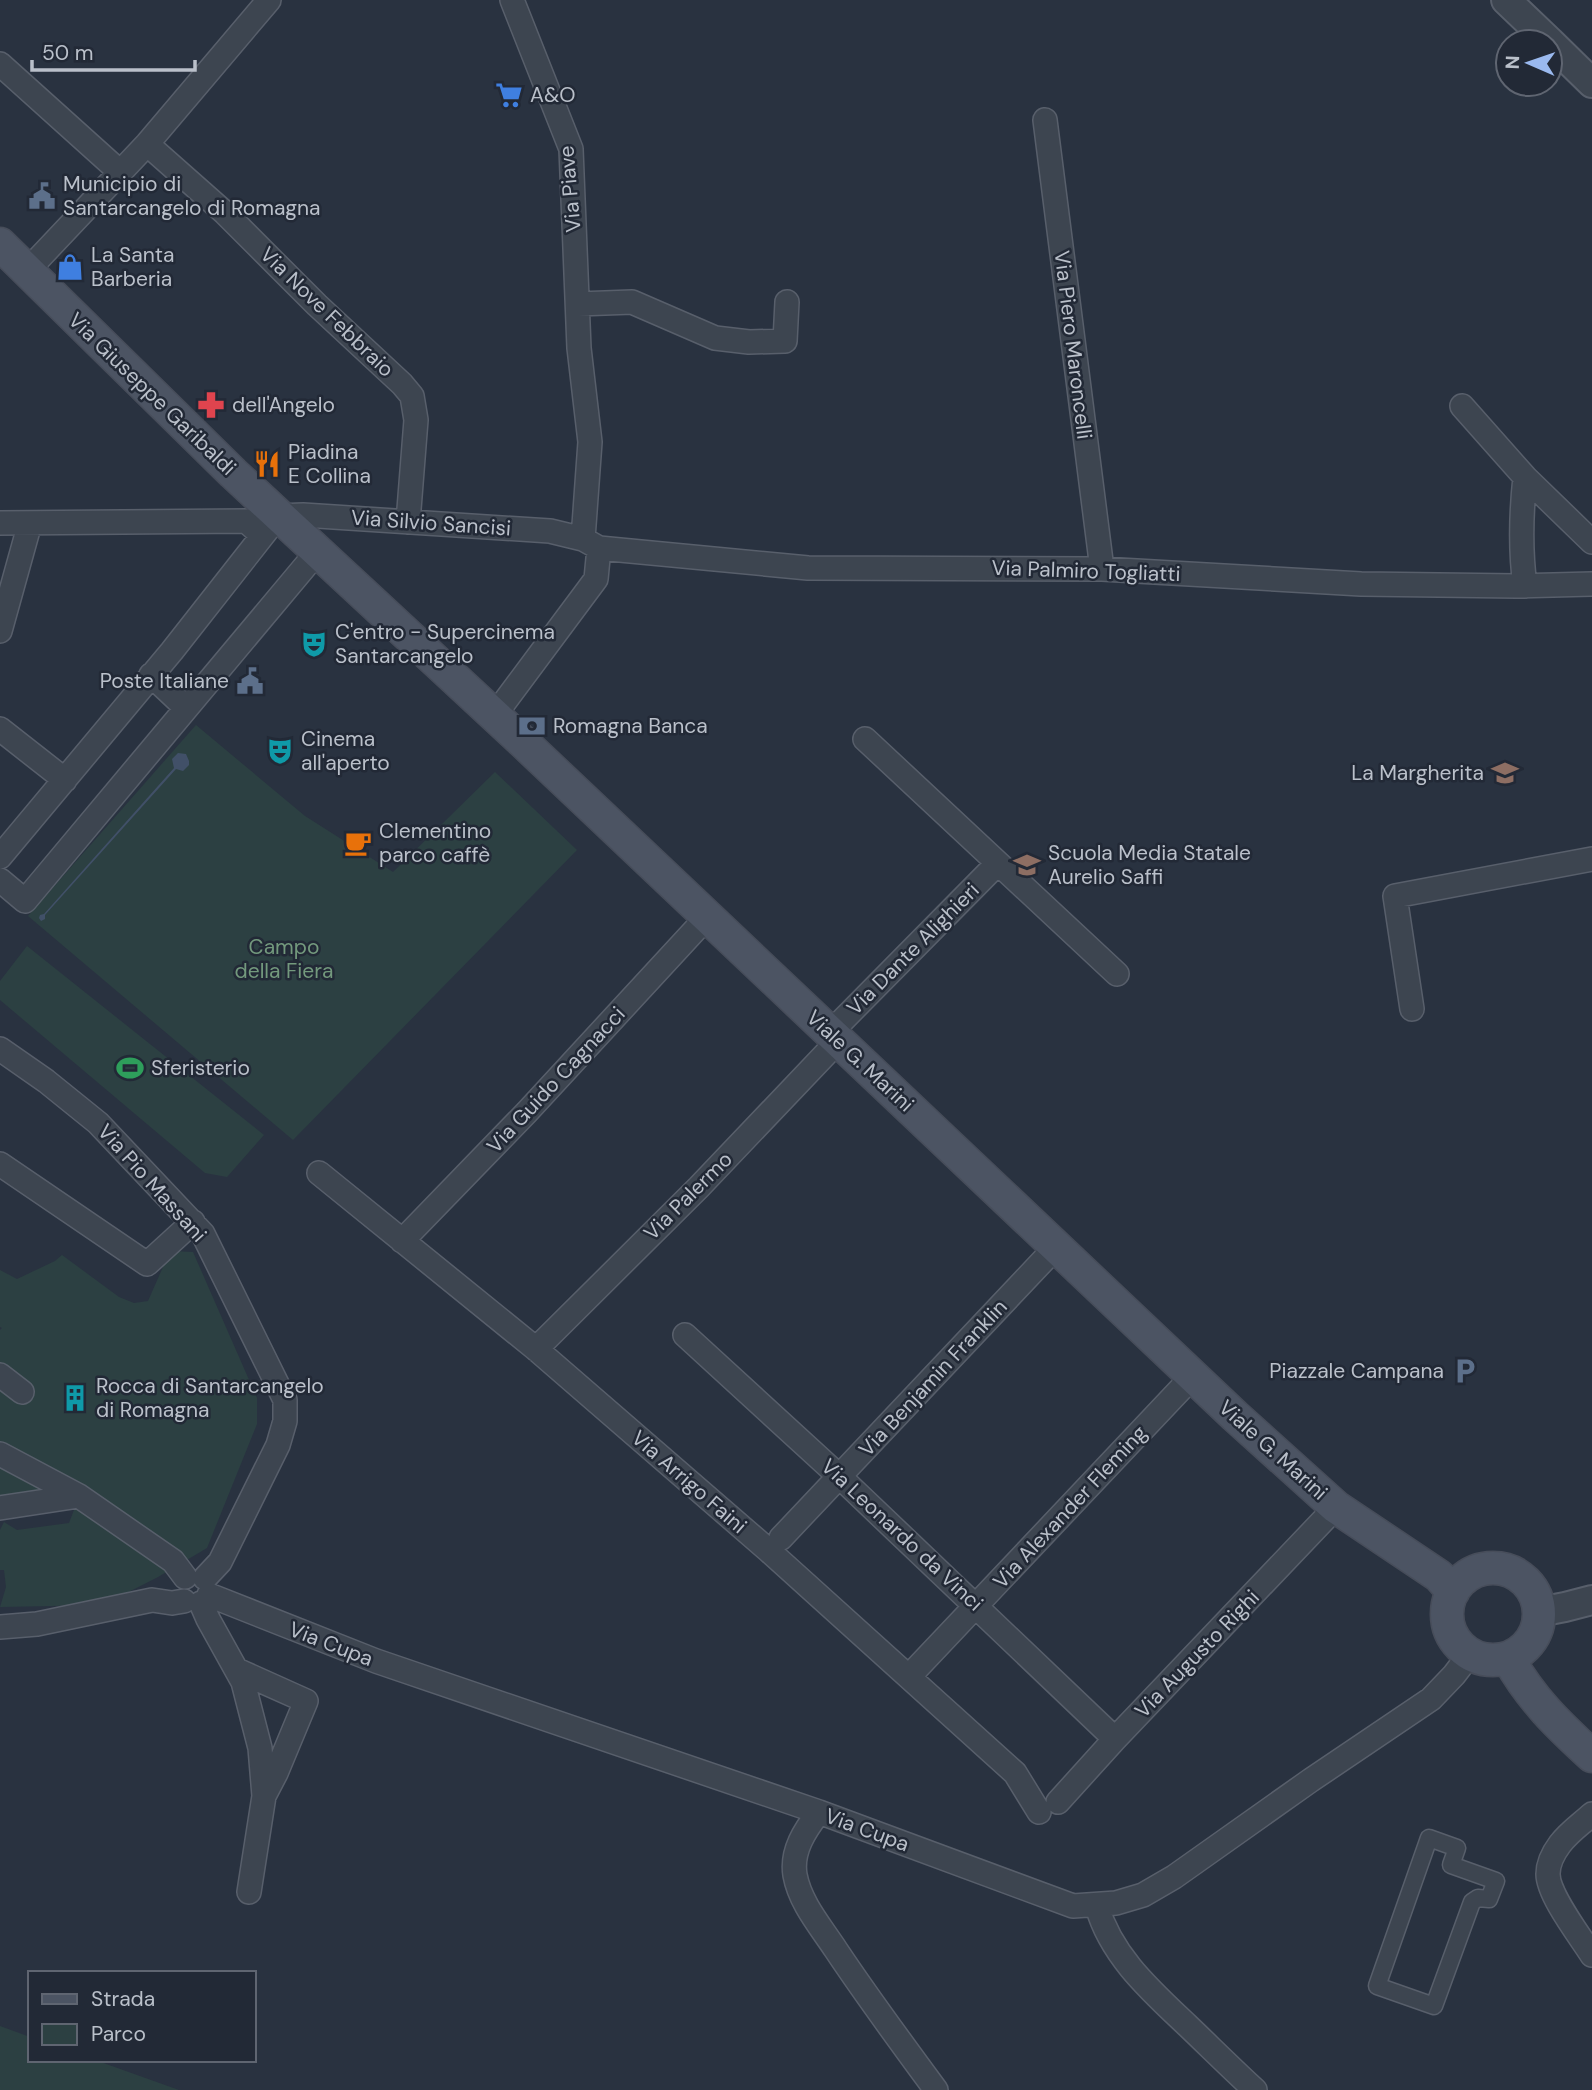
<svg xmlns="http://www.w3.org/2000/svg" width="1592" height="2090" font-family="'DM Sans',sans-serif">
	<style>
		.green { fill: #2c4042 }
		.water { fill: #415068 }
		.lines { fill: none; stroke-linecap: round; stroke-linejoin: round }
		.pedestrian-casing { stroke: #585f6b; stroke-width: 19 }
		.minor-casing { stroke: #585f6b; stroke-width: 26 }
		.tertiary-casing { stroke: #585f6b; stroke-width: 32 }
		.secondary-casing { stroke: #474d5a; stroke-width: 35 }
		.pedestrian { stroke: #3d4550; stroke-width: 16 }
		.minor { stroke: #3d4550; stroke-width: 23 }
		.tertiary { stroke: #3d4550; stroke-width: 28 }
		.secondary { stroke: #4c5463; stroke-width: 32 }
		.labels { text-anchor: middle; stroke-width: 5; stroke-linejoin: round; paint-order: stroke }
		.poi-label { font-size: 21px; fill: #bac0ca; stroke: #222936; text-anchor: start }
		.street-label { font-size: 21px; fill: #bac0ca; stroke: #222936 }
		.park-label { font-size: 21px; fill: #73997d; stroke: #222936 }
	</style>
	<rect width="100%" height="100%" fill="#293240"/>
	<path class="green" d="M196,725L305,816L393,872L495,772L577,850L293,1140L28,916Z
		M27,946L264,1135L227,1177L205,1173L0,1000V981Z
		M170,1251L193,1252L257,1398V1424L207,1548L158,1577L103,1605L0,1607L6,1587L4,1570H0V1530L4,1522L17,1530L69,1523L79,1497L0,1508V1330L2,1328L0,1327V1270L17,1279L55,1261L62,1255L119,1297L134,1303L148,1301Z
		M0,2026L30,2037V2060H95L179,2090H0Z"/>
	<path class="water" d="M178,753L186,754L189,761V765L183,771L176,769L45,915V919L41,921L39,918L40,915L44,914L174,768L172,759Z"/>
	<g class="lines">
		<defs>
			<path id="pedestrian" d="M1429,1838L1457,1848L1451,1865L1496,1881L1489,1899L1478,1898L1472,1902L1434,2006L1377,1986Z"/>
			<path id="minor" d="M512,0L571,149L579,348L590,442L583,539
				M0,64L120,172
				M1045,120L1102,569
				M147,144L225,213L317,305L402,384L412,396L416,420L408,522
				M27,271L147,144L269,0
				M578,304L632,302L715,338L749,342L785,341L787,302
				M1462,406L1525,477C1521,514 1520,549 1525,586
				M1525,477L1592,542
				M0,523L246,521L262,535
				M0,631L30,523
				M151,675L186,708
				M494,716L596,579L599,548
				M0,729L65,780
				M865,739L1117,974
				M0,857L172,651L278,516L303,515L550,531L583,539L599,548L808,568L1102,569L1361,584L1516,586L1592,584
				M0,880L25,901L318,551
				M1412,1009L1395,896L1592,859
				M830,1033L997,864
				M0,1049L46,1081L98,1123L203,1234L285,1400V1421L278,1445L220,1562L205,1578
				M0,1164L147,1264L193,1222
				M319,1173L536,1349L768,1550L1015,1773L1039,1812
				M402,1241L527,1112L707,917
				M685,1335L840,1477L1115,1739
				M536,1349L699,1187L838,1041
				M0,1375L22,1392
				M0,1454L79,1496L173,1561L185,1577
				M0,1508L79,1496
				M781,1538L1056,1247
				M209,1595L376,1661L819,1812L1073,1906L1116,1903L1143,1895L1174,1877L1311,1780L1431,1699L1454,1675L1470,1654
				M201,1603L208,1619L243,1682L260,1748L264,1796L249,1892
				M0,1627L37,1624L152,1600L172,1603L184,1601
				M917,1668L1193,1376
				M237,1670L306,1701L276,1773L264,1796
				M1058,1802L1115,1739L1336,1507
				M819,1812C805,1830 791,1851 795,1875C800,1903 821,1927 836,1950C868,1998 902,2044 936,2090
				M1592,1814C1581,1824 1569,1832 1560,1844C1554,1852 1548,1864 1548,1874C1548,1895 1580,1936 1592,1955
				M1097,1906C1111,1956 1151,1991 1188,2026C1210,2047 1232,2069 1255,2090"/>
			<path id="tertiary" d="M1506,0L1550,42
				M1550,42L1592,83
				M1539,1612L1565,1607L1592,1600"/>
			<path id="secondary" d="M0,244L233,473L523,742L1235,1416L1336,1507L1439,1576L1453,1592
				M1447 1614a46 46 0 1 1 92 0a46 46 0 1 1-92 0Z
				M1508,1658C1532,1700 1557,1724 1592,1756"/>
		</defs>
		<use href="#pedestrian" class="pedestrian-casing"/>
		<use href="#minor" class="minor-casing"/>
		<use href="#tertiary" class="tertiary-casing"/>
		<use href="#secondary" class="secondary-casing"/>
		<use href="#pedestrian" class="pedestrian"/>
		<use href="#minor" class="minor"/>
		<use href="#tertiary" class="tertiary"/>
		<use href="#secondary" class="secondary"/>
	</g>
	<defs>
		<symbol id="supermarket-bare" viewBox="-9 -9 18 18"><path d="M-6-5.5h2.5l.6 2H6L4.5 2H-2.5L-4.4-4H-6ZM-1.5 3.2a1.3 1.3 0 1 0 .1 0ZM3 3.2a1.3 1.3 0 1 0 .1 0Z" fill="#3f7fe0" stroke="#222936" stroke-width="2.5" paint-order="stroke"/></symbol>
		<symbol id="civic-bare" viewBox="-9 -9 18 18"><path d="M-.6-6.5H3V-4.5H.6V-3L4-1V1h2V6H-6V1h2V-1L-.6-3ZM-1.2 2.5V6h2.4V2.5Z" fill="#5c6f8a" stroke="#222936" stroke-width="2.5" paint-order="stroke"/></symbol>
		<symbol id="shop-bare" viewBox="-9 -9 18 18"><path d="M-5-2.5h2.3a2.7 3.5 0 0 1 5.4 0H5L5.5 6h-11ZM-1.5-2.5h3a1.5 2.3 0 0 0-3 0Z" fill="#3f7fe0" stroke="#222936" stroke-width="2.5" paint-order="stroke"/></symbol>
		<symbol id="pharmacy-bare" viewBox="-9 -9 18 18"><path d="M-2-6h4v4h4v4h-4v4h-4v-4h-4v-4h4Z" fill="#e0444e" stroke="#222936" stroke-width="2.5" paint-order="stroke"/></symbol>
		<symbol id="restaurant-bare" viewBox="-9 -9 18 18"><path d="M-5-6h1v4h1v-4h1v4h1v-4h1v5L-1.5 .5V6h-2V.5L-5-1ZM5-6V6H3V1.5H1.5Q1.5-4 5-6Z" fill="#e8710a" stroke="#222936" stroke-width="2.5" paint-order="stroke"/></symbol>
		<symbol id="theatre-bare" viewBox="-9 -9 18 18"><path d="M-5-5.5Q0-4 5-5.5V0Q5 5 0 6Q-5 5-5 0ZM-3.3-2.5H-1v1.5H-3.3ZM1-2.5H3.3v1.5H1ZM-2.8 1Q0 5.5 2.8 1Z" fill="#0f9aa8" stroke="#222936" stroke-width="2.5" paint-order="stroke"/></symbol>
		<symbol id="bank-bare" viewBox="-9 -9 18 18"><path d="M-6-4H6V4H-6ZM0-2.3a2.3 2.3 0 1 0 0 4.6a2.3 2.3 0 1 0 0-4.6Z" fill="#5c6f8a" stroke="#222936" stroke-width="2.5" paint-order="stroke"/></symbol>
		<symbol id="school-bare" viewBox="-9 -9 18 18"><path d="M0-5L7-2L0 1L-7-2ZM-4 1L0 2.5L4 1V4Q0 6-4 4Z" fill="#8d6e63" stroke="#222936" stroke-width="2.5" paint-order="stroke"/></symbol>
		<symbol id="cafe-bare" viewBox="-9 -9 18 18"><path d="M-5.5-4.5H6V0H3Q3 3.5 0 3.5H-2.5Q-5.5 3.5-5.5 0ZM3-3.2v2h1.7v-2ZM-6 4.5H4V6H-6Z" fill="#e8710a" stroke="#222936" stroke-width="2.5" paint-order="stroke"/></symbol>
		<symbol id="stadium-bare" viewBox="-9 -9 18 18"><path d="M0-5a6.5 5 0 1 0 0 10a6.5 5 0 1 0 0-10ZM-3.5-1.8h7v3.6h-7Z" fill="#2e9e5b" stroke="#222936" stroke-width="2.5" paint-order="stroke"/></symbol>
		<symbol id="parking-bare" viewBox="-9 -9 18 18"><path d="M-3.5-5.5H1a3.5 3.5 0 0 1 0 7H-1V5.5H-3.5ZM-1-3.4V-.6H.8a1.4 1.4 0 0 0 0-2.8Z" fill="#5c6f8a" stroke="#222936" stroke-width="2.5" paint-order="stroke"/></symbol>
		<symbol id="building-bare" viewBox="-9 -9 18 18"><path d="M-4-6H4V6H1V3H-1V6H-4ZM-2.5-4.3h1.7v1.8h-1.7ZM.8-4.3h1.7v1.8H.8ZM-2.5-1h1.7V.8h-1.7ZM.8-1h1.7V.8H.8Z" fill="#0f9aa8" stroke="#222936" stroke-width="2.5" paint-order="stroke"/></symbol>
	</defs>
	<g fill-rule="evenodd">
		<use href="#supermarket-bare" x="490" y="76" width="38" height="38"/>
		<use href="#civic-bare" x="23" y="177" width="38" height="38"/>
		<use href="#shop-bare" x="51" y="248" width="38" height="38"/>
		<use href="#pharmacy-bare" x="192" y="386" width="38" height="38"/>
		<use href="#restaurant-bare" x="248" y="445" width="38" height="38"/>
		<use href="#theatre-bare" x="295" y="625" width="38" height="38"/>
		<use href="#civic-bare" x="231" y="662" width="38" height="38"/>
		<use href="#bank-bare" x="513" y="707" width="38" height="38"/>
		<use href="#theatre-bare" x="261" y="732" width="38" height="38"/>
		<use href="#school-bare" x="1486" y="754" width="38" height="38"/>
		<use href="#cafe-bare" x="339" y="824" width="38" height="38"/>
		<use href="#school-bare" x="1008" y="846" width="38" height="38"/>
		<use href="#stadium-bare" x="111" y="1049" width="38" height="38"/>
		<use href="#parking-bare" x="1446" y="1352" width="38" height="38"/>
		<use href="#building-bare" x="56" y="1379" width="38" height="38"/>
	</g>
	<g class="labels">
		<g class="poi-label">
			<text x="530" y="102">A&amp;O</text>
			<text x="63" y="191">Municipio di<tspan x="63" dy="24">Santarcangelo di Romagna</tspan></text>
			<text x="91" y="262">La Santa<tspan x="91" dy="24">Barberia</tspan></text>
			<text x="232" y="412">dell'Angelo</text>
			<text x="288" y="459">Piadina<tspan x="288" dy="24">E Collina</tspan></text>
			<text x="335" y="639">C'entro - Supercinema<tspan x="335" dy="24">Santarcangelo</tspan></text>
			<text x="229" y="688" text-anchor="end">Poste Italiane</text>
			<text x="553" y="733">Romagna Banca</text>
			<text x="301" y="746">Cinema<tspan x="301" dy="24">all'aperto</tspan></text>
			<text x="1484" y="780" text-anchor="end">La Margherita</text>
			<text x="379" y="838">Clementino<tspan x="379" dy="24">parco caffè</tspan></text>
			<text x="1048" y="860">Scuola Media Statale<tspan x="1048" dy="24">Aurelio Saffi</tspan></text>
			<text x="151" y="1075">Sferisterio</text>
			<text x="1444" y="1378" text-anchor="end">Piazzale Campana</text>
			<text x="96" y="1393">Rocca di Santarcangelo<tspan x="96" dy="24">di Romagna</tspan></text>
		</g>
		<g class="street-label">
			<text transform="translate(570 189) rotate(-95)" y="7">Via Piave</text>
			<text transform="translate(327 312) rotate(44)" y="7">Via Nove Febbraio</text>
			<text transform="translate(1073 345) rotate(83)" y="7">Via Piero Maroncelli</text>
			<text transform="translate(152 394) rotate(44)" y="7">Via Giuseppe Garibaldi</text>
			<text transform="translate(431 523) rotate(4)" y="7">Via Silvio Sancisi</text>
			<text transform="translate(1086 571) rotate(2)" y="7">Via Palmiro Togliatti</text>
			<text transform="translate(913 949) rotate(-45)" y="7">Via Dante Alighieri</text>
			<text transform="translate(860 1061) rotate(43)" y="7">Viale G. Marini</text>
			<text transform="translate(556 1080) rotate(-47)" y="7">Via Guido Cagnacci</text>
			<text transform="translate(152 1183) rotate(48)" y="7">Via Pio Massani</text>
			<text transform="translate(688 1196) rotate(-45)" y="7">Via Palermo</text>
			<text transform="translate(933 1378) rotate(-47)" y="7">Via Benjamin Franklin</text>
			<text transform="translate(1273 1450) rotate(42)" y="7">Viale G. Marini</text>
			<text transform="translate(689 1482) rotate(41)" y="7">Via Arrigo Faini</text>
			<text transform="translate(1070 1507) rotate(-47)" y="7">Via Alexander Fleming</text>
			<text transform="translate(902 1535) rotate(43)" y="7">Via Leonardo da Vinci</text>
			<text transform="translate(331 1644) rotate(21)" y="7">Via Cupa</text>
			<text transform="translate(1197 1654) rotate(-46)" y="7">Via Augusto Righi</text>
			<text transform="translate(867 1830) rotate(20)" y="7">Via Cupa</text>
		</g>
		<g class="park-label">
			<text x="284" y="954">Campo<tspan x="284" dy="24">della Fiera</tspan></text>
		</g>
	</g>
	<rect x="28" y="1971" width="228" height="91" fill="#222936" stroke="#5f6571" stroke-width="2"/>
	<rect x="42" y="1994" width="35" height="10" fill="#4c5463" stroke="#5f6571" stroke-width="2"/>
	<text x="91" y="2006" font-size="21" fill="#bac0ca">Strada</text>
	<rect x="42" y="2024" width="35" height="21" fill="#2c4042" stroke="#5f6571" stroke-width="2"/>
	<text x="91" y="2041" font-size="21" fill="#bac0ca">Parco</text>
	<g transform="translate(1529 63) rotate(272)"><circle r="33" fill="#222936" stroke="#5f6571" stroke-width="2"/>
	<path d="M0-5L12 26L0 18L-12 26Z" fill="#9ab9ef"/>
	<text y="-10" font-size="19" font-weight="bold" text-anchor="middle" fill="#bac0ca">N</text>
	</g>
	<path d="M32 60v10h163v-10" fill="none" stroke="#bac0ca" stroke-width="3.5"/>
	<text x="42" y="60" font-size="21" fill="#bac0ca" stroke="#222936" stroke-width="5" paint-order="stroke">50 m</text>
</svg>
